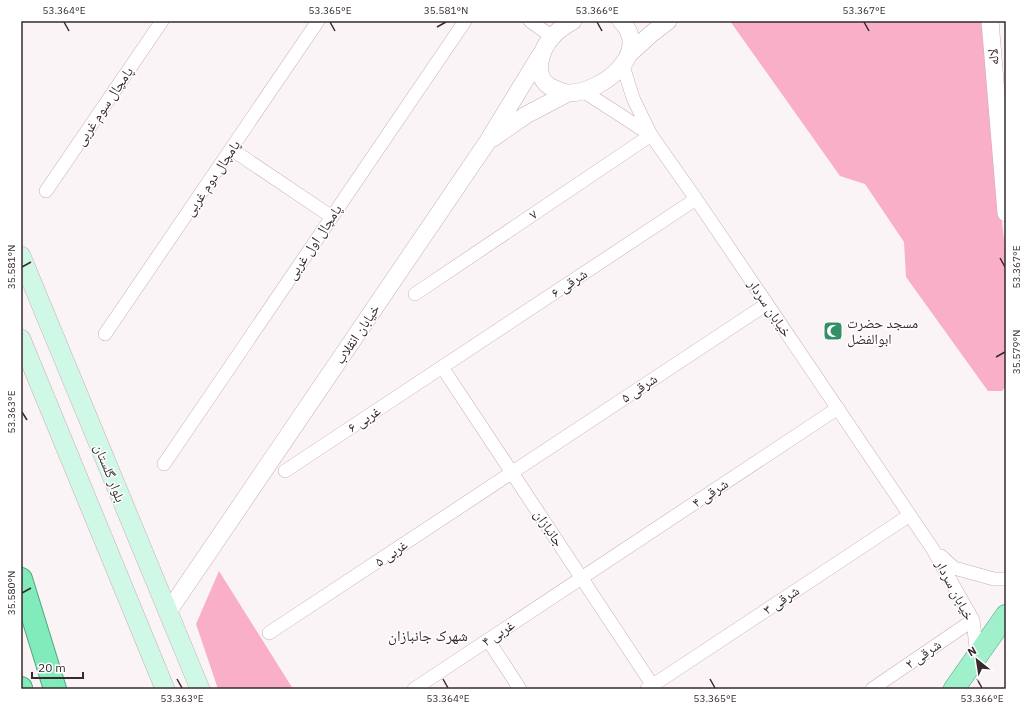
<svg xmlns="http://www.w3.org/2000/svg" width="1027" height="710" font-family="'IBM Plex Sans','Noto Naskh Arabic',sans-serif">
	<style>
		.green { fill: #f9afc7 }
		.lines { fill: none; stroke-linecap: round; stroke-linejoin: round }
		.minor-casing { stroke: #ccacb6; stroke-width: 14 }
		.tertiary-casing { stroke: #ccacb6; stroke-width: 18 }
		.secondary-casing { stroke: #ccacb6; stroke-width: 20 }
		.primary-casing { stroke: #53a47f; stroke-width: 22 }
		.trunk-casing { stroke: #53a47f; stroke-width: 24 }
		.minor { stroke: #fff; stroke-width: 13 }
		.tertiary { stroke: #fff; stroke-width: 17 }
		.secondary { stroke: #d0f8e6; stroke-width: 19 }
		.primary { stroke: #a1f0cc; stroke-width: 21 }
		.trunk { stroke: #82ebbb; stroke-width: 22 }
		.ticks { fill: none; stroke: #362a2e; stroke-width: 1.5 }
		.labels { text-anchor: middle; stroke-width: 3; stroke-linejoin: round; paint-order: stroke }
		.street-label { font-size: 14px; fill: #362a2e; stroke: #fff }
		.poi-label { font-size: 14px; fill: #362a2e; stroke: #fff; text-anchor: start }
		.neighbourhood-label { font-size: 15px; fill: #362a2e; stroke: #fff }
		.neatline { fill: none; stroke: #362a2e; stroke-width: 1.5 }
		.ticks-label { font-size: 10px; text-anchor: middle; fill: #362a2e }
	</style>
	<rect width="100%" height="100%" fill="#fbf4f6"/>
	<path class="green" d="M730,21H981L1006,259V386L1002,391H988L906,277L904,242L865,184L840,176Z
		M219,571L293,689H218L196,624Z"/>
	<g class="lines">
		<defs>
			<path id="minor" d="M530,21L551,36
				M623,66L633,98L651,135
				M583,91L651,135L696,199L932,548L973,620L977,656
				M231,149L332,217
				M46,191L162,21
				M415,294L651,135
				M105,334L318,21
				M442,367L655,689
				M164,464L465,21
				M285,471L696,199
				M941,556L954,568L994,579H1006
				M269,633L767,304
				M488,640L520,689
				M414,689L838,408
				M647,689L910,515
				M872,689L973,620"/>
			<path id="tertiary" d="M573,21C556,30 543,43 540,62C538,71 541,80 549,86C555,89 563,93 569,93C601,93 653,53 621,21
				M990,21L1006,213
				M628,55L651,34L668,21
				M493,138L526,115L568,93
				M168,612L488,141L541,54"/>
			<path id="secondary" d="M21,256L200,689
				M21,339L165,689"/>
			<path id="primary" d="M954,689L1006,615"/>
			<path id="trunk" d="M21,579L55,689
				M21,688V689"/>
		</defs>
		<use href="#minor" class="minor-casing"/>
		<use href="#tertiary" class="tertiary-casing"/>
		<use href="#secondary" class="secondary-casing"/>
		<use href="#primary" class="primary-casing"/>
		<use href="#trunk" class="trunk-casing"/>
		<use href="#minor" class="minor"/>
		<use href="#tertiary" class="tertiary"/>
		<use href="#secondary" class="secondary"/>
		<use href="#primary" class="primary"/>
		<use href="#trunk" class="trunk"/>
	</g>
	<path class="ticks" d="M64,22L69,31M330,22L335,31M597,22L602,31M864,22L869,31M437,27L446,22M1000,258L1005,267M22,267L31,262M996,357L1005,352M22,412L27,420M22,593L31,588M177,679L182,688M443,679L448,688M710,679L715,688M977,679L982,688"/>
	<defs>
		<symbol id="mosque-square" viewBox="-11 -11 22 22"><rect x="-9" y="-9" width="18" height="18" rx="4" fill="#328f66" stroke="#fff"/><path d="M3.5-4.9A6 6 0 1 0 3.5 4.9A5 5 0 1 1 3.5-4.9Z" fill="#fff"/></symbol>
	</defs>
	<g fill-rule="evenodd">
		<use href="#mosque-square" x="822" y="320" width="22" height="22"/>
	</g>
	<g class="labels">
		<g class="street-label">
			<text transform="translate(993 57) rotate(-95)" y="5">لاله</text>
			<text transform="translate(104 106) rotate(-56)" y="5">پامچال سوم غربی</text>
			<text transform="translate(212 178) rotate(-56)" y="5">پامچال دوم غربی</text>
			<text transform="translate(533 214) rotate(-34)" y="5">۷</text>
			<text transform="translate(314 242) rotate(-56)" y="5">پامچال اول غربی</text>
			<text transform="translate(569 283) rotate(-34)" y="5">۶ شرقی</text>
			<text transform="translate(770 308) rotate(56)" y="5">خیابان سردار</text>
			<text transform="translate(357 334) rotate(-56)" y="5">خیابان انقلاب</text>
			<text transform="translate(639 388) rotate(-34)" y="5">۵ شرقی</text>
			<text transform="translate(364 419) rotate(-33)" y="5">۶ غربی</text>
			<text transform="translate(110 473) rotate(68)" y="5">بلوار گلستان</text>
			<text transform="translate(710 493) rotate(-34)" y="5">۴ شرقی</text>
			<text transform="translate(549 528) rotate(56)" y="5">جانبازان</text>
			<text transform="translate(391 553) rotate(-34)" y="5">۵ غربی</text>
			<text transform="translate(955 590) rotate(62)" y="5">خیابان سردار</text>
			<text transform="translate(781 600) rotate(-34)" y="5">۳ شرقی</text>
			<text transform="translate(498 633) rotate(-33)" y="5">۴ غربی</text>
			<text transform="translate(923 654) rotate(-35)" y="5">۲ شرقی</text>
		</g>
		<g class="poi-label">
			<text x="847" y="328">مسجد حضرت<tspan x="847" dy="16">ابوالفضل</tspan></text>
		</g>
		<g class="neighbourhood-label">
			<text x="428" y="641">شهرک جانبازان</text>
		</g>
	</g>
	<rect width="1027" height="710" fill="none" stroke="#ffffff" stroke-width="44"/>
	<g transform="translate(977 660) rotate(330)" stroke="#ffffff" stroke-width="3" paint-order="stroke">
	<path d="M0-3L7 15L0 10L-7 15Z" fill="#362a2e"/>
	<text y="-6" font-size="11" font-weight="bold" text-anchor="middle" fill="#362a2e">N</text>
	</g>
	<path d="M32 672v6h51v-6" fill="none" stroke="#362a2e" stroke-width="2"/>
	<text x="38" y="672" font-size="12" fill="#362a2e" stroke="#ffffff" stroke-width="3" paint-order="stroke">20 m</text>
	<rect x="22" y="22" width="983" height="666" class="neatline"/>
	<g class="ticks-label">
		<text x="64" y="14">53.364°E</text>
		<text x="330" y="14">53.365°E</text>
		<text x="446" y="14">35.581°N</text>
		<text x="597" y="14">53.366°E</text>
		<text x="864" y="14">53.367°E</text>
		<text transform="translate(1016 267) rotate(-90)" y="4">53.367°E</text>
		<text transform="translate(11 267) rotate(-90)" y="4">35.581°N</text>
		<text transform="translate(1016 352) rotate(-90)" y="4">35.579°N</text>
		<text transform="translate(11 412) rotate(-90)" y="4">53.363°E</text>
		<text transform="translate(11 593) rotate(-90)" y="4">35.580°N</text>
		<text x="182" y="702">53.363°E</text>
		<text x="448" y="702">53.364°E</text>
		<text x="715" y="702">53.365°E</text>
		<text x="982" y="702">53.366°E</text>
	</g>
</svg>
